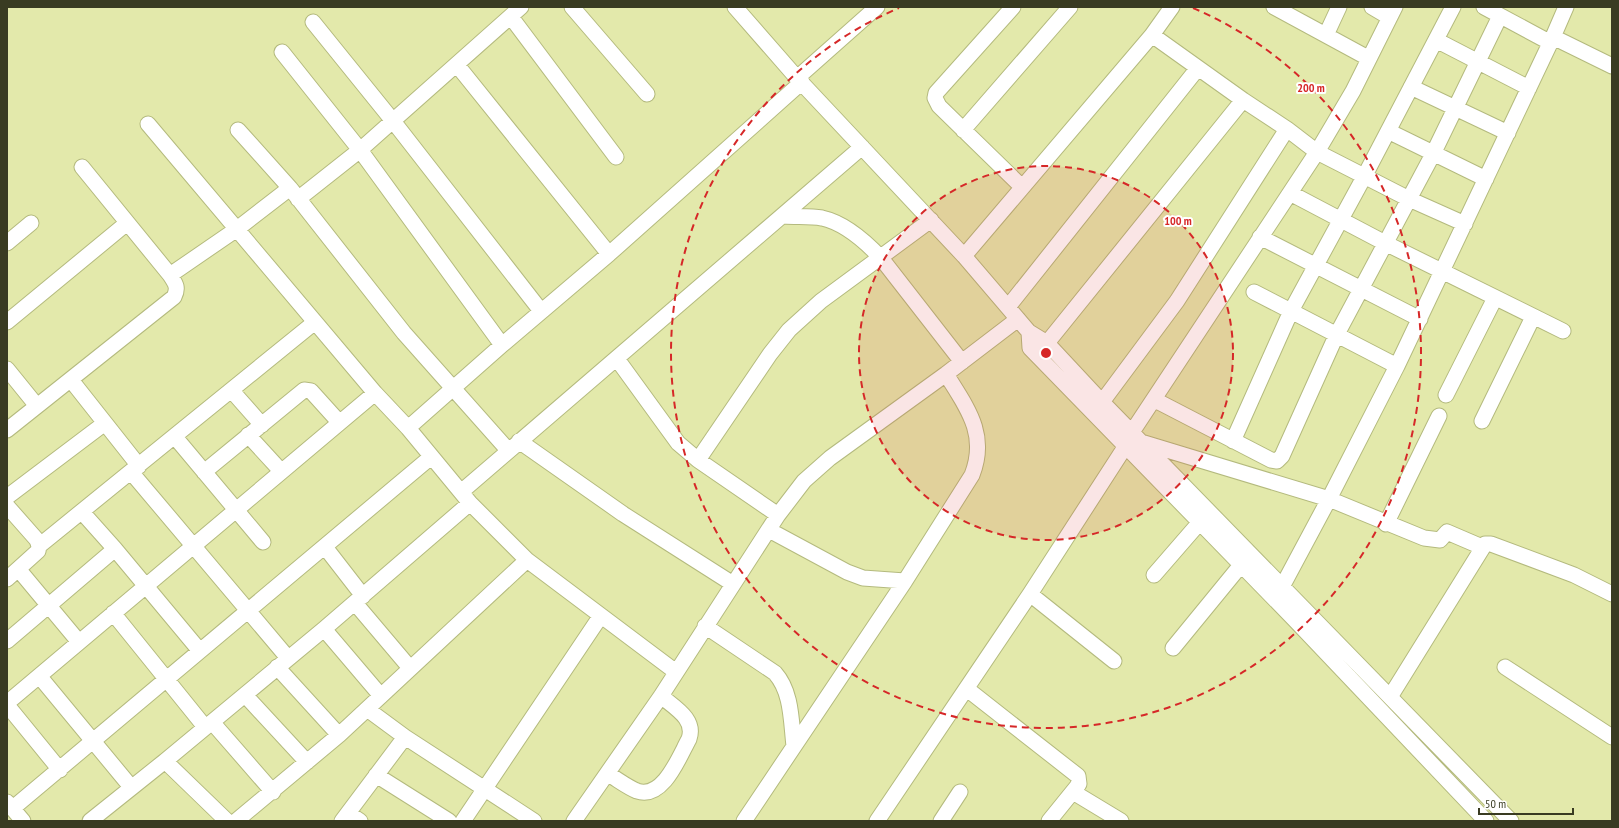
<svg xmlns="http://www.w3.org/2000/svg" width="1619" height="828" font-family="'PT Sans Narrow',sans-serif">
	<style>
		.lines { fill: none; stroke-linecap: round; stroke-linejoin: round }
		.minor-casing { stroke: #b4ba7e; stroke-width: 17 }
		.minor { stroke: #fff; stroke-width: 15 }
		.ring { fill: none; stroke: #d62828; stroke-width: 2; stroke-dasharray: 7 5 }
		.centre { fill: #d62828; stroke: #fff; stroke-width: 2 }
		.ring-label { font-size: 12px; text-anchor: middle; font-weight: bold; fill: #d62828; stroke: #fff; stroke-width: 4; stroke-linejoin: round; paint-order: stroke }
	</style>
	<rect width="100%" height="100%" fill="#e3e9ab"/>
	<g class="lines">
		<defs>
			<path id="minor" d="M572,7L647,94
				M735,7L797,78L964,256L1029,332L1047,343L1102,402L1511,821
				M1013,7L936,93L935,98L939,106L1022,187
				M1274,7L1368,58
				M1372,7L1389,17
				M1484,7L1551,43
				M511,17L616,157
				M313,22L393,121L541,311
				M1152,35L1243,100
				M1326,35L1339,7
				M1553,37L1566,7
				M1436,40L1529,88
				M282,52L360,150L502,345
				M457,65L609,254
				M797,78L877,7
				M1411,87L1508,133
				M148,124L375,393L408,428L470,503L527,560L676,672
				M238,130L290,188L404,333L508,450
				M963,130L1070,7
				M1388,131L1486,179
				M1290,193L1385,243L1563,331
				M298,199L360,150L521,7
				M784,216C796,217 810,216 822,218C845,223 865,241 881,258L962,362
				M1260,237L1420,319
				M7,243L31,223
				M964,256L1152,35L1172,7
				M170,275L237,229L290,188
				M1254,292L1397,366
				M1008,307L1198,68
				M7,322L127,223
				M1029,332L1030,348L1295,620L1486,821
				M1047,343L1243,100L1287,129L1317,152L1409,199L1465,224
				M617,359L678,443L698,460L778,515
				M7,369L37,406
				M71,380L139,466
				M232,391L262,425
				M1446,395L1495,298
				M1155,400L1271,460L1277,461L1282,456L1336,336L1433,154L1500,16
				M1102,402L1177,301L1287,129
				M1482,421L1533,317
				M408,428L502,345L609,254L802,82
				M7,430L174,297C179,287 175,283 170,275L82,167
				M1132,432L1317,152L1353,91L1395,7
				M248,435L281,471
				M175,437L263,542
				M519,441L623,514L733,584
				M1233,441L1291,311L1364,177L1453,7
				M1144,443L1329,499L1424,538L1440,540L1447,532L1482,547
				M698,460L770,354L789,330L821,301L931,220
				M131,472L288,658
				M204,472L304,390L311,391L339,422
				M461,492L862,147
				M7,497L105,423
				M7,506L37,540L39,546L38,551L7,579
				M82,512L115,549L200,651
				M1386,524L1439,416
				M769,530L847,572L863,578L905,581
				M39,546L315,322
				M325,547L363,596
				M19,570L79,642
				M1154,575L1200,522
				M1283,585L1329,499L1397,366L1553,37L1612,66
				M1030,594L1114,661
				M355,603L410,668
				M113,613L205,727
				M705,626L775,673C792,692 791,721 794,746
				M324,629L381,696
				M7,641L115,549
				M1173,648L1241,565
				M277,667L339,735
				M1505,667L1612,737
				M40,677L131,787
				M967,689L1078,776L1079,784L1049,821
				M245,695L307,762
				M1390,697L1485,544H1491L1574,575L1612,594
				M7,703L375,393
				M7,705L60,770
				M367,709L405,737L534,821
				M212,722L273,792
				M165,761L324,629L470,503
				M608,774C617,779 627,787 637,791C663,800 679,757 689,739C696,719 675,708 661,696
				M376,775L449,821
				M1073,792L1121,821
				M7,802L23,821
				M13,808L431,457
				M348,813L360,821
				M90,821L165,761L227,821
				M236,821L339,735L527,560
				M342,821L405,737
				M463,821L600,617
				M574,821L661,696L778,515L804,481L830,458L946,374L1018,319
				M744,821L905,581L972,475C988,434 967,408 946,374
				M877,821L1030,594L1125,447
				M941,821L960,792"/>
		</defs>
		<use href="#minor" class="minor-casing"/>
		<use href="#minor" class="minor"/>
	</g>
	<circle cx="1046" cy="353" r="187" fill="#d62828" fill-opacity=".12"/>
	<g class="ring">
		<circle cx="1046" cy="353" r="187"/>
		<path d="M1193 8A375 375 0 1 1 899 8"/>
	</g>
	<circle cx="1046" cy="353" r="6" class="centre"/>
	<g class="ring-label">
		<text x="1311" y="92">200 m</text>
		<text x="1178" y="225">100 m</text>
	</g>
	<rect width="1619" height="828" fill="none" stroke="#393b22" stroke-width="16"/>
	<path d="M1479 808v6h94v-6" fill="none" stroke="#393b22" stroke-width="2"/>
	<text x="1485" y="808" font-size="12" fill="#393b22" stroke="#ffffff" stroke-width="3" paint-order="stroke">50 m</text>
</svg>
